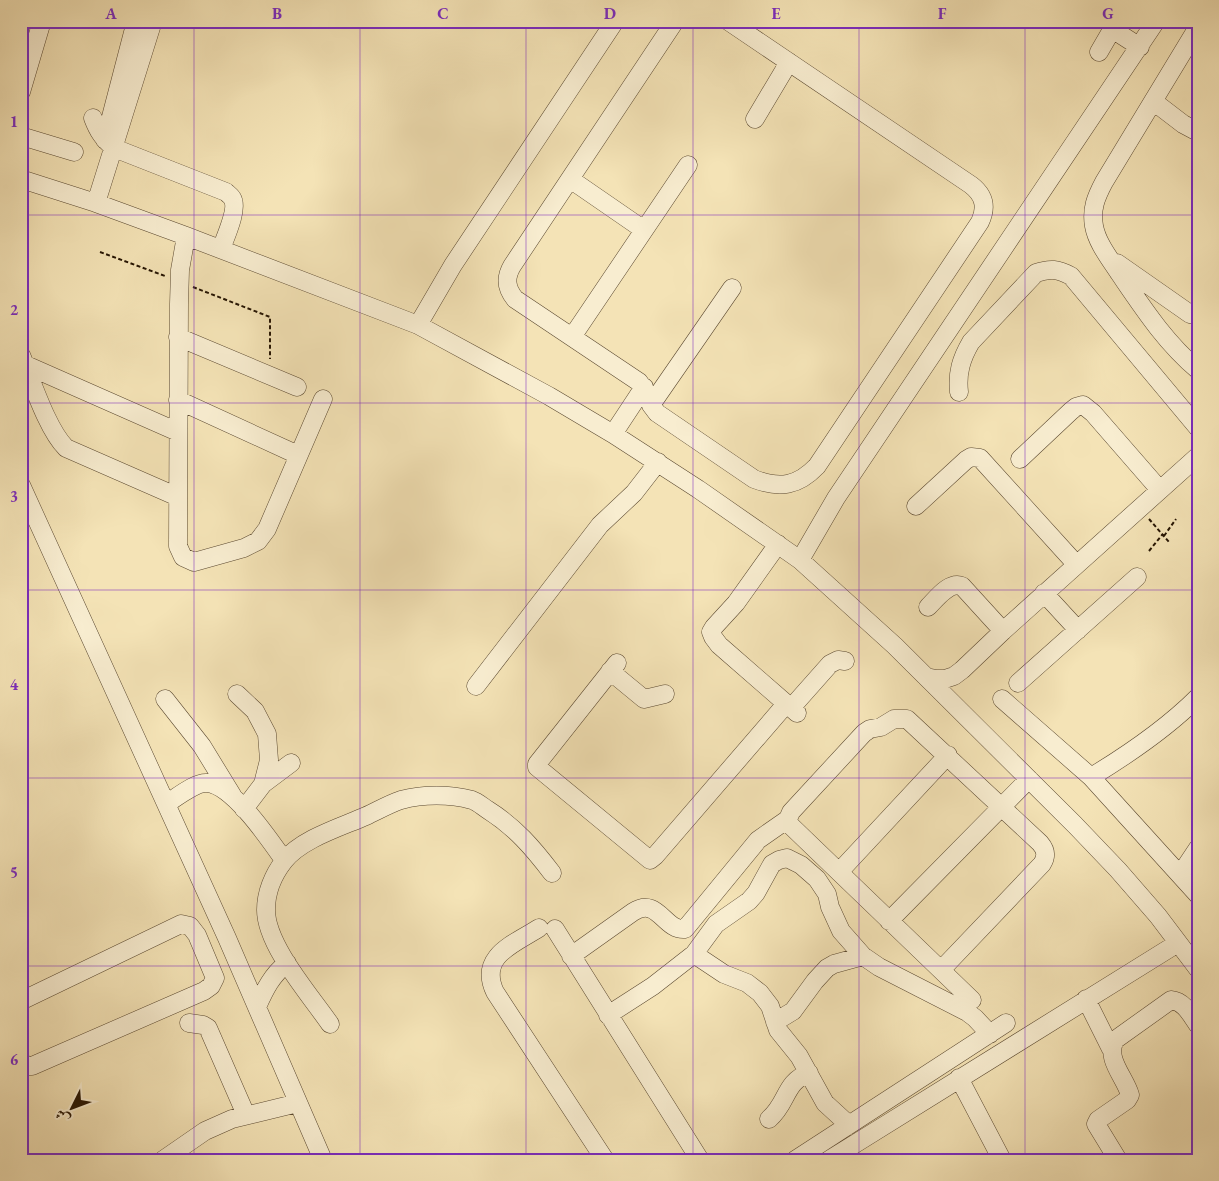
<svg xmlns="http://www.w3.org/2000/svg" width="1219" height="1181" font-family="'EB Garamond',Amiri,serif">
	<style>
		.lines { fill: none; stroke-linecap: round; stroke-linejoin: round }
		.minor-casing { stroke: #5a4830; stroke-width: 19 }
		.path { stroke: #261503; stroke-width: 2; stroke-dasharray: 4 2.5; stroke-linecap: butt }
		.minor { stroke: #f8edd0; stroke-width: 18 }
		.grid { fill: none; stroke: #7b2cbf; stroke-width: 1; stroke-opacity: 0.55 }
		.neatline { fill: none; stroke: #7b2cbf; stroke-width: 2 }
		.grid-label { font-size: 16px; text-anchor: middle; font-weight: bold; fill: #7b2cbf }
	</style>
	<rect width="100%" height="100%" fill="#f4e3b6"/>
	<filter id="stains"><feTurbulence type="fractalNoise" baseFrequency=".004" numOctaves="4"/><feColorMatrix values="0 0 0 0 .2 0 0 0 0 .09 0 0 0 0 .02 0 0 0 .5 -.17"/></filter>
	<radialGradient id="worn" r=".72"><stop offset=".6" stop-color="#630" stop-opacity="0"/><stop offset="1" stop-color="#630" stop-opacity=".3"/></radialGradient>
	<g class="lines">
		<defs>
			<path id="minor" d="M675,21L512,266C505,278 506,288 515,299L639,382L646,392L651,405L657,413L754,479C780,489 798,486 817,466L980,222C987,207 984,195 971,185L728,21
				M1198,27L1104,182C1096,197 1091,209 1094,226C1097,243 1110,259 1119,273C1143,308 1165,342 1198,370
				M1112,29L1140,47
				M1099,52L1117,21
				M21,92L42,21
				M1153,101L1183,124L1198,132
				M93,118C98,131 103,139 114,148L226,192C227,193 232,197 232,198C239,208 225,238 221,249
				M755,119L789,62
				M21,136L74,152
				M105,140L136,21
				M21,179L96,203L186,236L418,325L549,396L613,434L698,489L800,560L895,646L1075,825L1118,870L1158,916L1198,969
				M570,179L644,230
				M96,203L153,21
				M186,236L180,270L179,304L178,546L183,557L194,562L244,548L258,541L267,529L323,399
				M1117,263L1190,314L1198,316
				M418,325L453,265L615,21
				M178,337L297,387
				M572,337L688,165
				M21,355C32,381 47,429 66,448L178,497
				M26,365L178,432
				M959,392C957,373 961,359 971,342L1036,273C1050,268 1058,269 1071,276L1198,428
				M178,400L298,455
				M651,405L732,288
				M613,434L644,387
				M1020,459L1071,411L1076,407L1083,405L1093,413L1160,490
				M21,485L227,938L323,1160
				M916,506L966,460L971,457L980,458L1076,564
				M778,544L736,603L714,627L711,632L713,637L719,645L797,713
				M800,560L836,498L1156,21
				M1044,593L1078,630
				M928,607C937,598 949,581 962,586L1003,631
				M617,663L537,764V767L650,860L655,856L786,704
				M610,671L644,699L665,694
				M926,677L936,679H945L954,676L962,670L1003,631L1198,456
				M1018,683L1137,577
				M476,686L600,525L634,493L658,462
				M237,694L255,711L267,734L269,760L263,784L244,809
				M165,699L202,746L232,795
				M1002,699L1091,777L1198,895
				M791,708L830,664L838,660L845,661
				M1091,777C1129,754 1166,729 1198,697
				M263,784L291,763
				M166,804C176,798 195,782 207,783C233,785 269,839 284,860
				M839,872L948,755
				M1180,875L1198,848
				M889,921L1029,779
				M539,928C514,944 478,956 495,992L605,1160
				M555,929L700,1160
				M694,954L724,974L747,983L760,993L770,1006L778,1030L799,1056L825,1103L849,1125
				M571,956L633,912C658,896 664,931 685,929L758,840L788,819
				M941,970L1042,864C1047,856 1046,850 1040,843L907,719H894L881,727L870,729L864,733L791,812L788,819V823L972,1000
				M1086,999L1111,1049
				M21,1001L181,924L190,926L197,935L215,978L211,986L204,991L32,1066H28L21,1062
				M257,1007C265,989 272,975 287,963
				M608,1015L653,986L694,954L716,924L749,901L756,893L772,864L779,860L787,858L801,865L817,879L827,894L830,907L841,931L863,956L879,967L967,1012L975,1018L990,1034
				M775,1022L793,1011L815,981L827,968L834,964L863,956
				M189,1023L203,1025L208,1028L246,1115
				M330,1024C310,995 266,945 266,910C266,893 273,875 284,861C301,839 341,827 366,816C377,811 389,804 401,800C423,794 450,794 472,800C478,802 483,807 488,810C515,827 533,848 552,873
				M959,1078L1002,1160
				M769,1119C788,1103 784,1082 809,1073
				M163,1160L205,1131L232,1119L298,1103
				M795,1160L1006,1023
				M829,1160L1178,943
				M1118,1160L1096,1124L1098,1120L1127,1100L1130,1095C1125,1077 1105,1059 1115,1040L1171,1000C1184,1001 1191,1015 1198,1025"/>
		</defs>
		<use href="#minor" class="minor-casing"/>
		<path class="path" d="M100,252L165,276
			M193,287L270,317V359
			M1149,519L1169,542
			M1164,536L1176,519
			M1149,551L1162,535"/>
		<use href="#minor" class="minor"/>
	</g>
	<path class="grid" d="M194,21V1160M360,21V1160M526,21V1160M693,21V1160M859,21V1160M1025,21V1160M21,215H1198M21,403H1198M21,590H1198M21,778H1198M21,966H1198"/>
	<rect width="1219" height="1181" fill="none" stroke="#f4e3b6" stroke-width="55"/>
	<g transform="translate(72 1108) rotate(228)" stroke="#f8edd0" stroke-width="4" paint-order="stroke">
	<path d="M0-4L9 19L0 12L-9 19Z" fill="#261503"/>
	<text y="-8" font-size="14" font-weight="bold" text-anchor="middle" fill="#261503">ش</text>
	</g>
	<rect x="28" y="28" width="1164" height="1126" class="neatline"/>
	<g class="grid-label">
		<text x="111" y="19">A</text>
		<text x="277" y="19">B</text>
		<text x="443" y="19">C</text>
		<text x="610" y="19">D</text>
		<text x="776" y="19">E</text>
		<text x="942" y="19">F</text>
		<text x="1108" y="19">G</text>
		<text x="14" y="127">1</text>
		<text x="14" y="315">2</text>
		<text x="14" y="502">3</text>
		<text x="14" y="690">4</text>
		<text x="14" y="878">5</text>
		<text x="14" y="1065">6</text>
	</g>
	<rect width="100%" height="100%" filter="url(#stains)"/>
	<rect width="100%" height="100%" fill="url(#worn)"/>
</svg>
